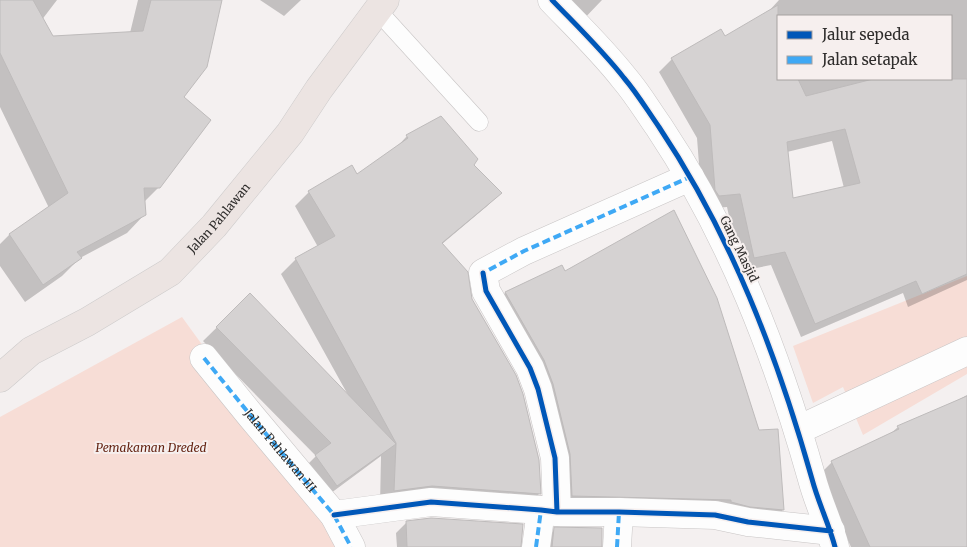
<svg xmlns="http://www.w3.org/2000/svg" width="967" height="547" font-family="Merriweather,serif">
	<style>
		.green { fill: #f7ddd6 }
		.shadow { fill: #0003; fill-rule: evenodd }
		.building { fill: #d5d2d2; stroke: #bebbbb; fill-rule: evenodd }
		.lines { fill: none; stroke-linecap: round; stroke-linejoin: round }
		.service-casing { stroke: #c8c5c5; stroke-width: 19 }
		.minor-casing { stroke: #c8c5c5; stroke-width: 29 }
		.primary-casing { stroke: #cdcbcb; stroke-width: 29 }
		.service { stroke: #fdfdfd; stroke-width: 18 }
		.minor { stroke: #fdfdfd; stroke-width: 28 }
		.primary { stroke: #ece4e2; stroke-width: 28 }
		.quiet { stroke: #3fa9f5; stroke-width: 4; stroke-dasharray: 8 4; stroke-linecap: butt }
		.cycleway-casing { stroke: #f6efee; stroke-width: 8 }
		.cycleway { stroke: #0057b8; stroke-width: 5 }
		.labels { text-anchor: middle; stroke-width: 4; stroke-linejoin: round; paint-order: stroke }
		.street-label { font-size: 12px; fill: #2f2d2c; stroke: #f6efee }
		.park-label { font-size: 12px; font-style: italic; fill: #611f0e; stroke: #f6efee }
	</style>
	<rect width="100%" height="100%" fill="#f4f0f0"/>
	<path class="green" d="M967,276V374L863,435L843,387L813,403L793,346Z
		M182,317L349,547H0V417Z"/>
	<path class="shadow" d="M0,0H57L28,38L130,33L138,0H221L183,97L159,187L144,202L145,214L127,233L80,258L62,276L25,302L0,266V244L9,235L49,208L0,107Z
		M260,0H301L284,16Z
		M555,0H602L580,23Z
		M779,0H967V280L908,307L903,293L801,337L771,265L741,271L727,207L705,209L702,203L697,138L659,72L672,59L724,38L768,12ZM778,16H951V79H778ZM832,141L844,188L792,199L787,152Z
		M407,136L472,165L501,193L486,207L442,244L471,299L539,494L525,508L380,505L381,456L323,499L302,470L316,456L203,341L250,295L348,395L281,274L296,259L318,247L295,206L309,192L357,176L395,149Z
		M562,266L565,273L783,510L768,525L557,511L538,399L490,308L505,293Z
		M967,395V547H851L818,476L832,462L889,435L898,427L952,403Z
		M407,522L520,547H397L396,533Z
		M555,529L600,547H546L548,536Z"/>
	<path class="building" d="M0,0H33L53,36L143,31L151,0H222L207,67L184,97L211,120L160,188H144L146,215L77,252L82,258L43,285L9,234L68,193L0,53Z
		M778,5V79H798L806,96L873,79H967V274L922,294L916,281L815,324L785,252L754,258L740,194L719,196L715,190L710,125L671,58L721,29L725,36ZM845,129L860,183L793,198L787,142Z
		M441,116L478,159L474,165L502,193L442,243L468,272L472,299L516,375L523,394L539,460L541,494L432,486L394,491L396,443L295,258L335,236L308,191L352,165L357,174L408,138L406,135Z
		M674,210L717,298L759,430L778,429L784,510L750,507L731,502V500L572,496L570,454L553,384L544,360L505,292L562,265L565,271Z
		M250,293L396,444L337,486L315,455L331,443L216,327Z
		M967,396V547H870L831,461L899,429L897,426Z
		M431,518L523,524L521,547H407L406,521Z
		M554,527L602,528V547H552Z"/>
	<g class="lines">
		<defs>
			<path id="service" d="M377,10L479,122"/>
			<g id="minor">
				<path d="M552,0C576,25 602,50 624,78C637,93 647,110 659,127C731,235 777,355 812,479C818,502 829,524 835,547"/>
				<path id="s1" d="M204,358L251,416L334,515L351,547"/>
				<path d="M798,430L967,351"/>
				<path d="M557,512L555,458L538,389L530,368L486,291L483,273L524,251L690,177"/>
				<path d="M334,515L431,502L541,510L557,512H619L715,515L748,522L831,531"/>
				<path d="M536,547L541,510"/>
				<path d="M617,547L619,512"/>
			</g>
			<g id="primary">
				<path id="s2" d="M0,378L31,351L87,322L170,272L214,226L290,133L319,89L385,0"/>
			</g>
		</defs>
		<use href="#service" class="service-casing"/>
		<use href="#minor" class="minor-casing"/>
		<use href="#primary" class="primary-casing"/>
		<use href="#service" class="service"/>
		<use href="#minor" class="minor"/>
		<use href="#primary" class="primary"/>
		<path class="quiet" d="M484,278L483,273L524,251L690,177
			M204,358L251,416L334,515L351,547
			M536,547L541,510
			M617,547L619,512"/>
		<defs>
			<path id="cycleway" d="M552,0C576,25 602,50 624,78C637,93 647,110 659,127C731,235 777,355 812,479C818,502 829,524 835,547
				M483,273L486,291L530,368L538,389L555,458L557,512
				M334,515L431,502L541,510L557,512H619L715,515L748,522L831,531"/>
		</defs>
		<use href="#cycleway" class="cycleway-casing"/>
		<use href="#cycleway" class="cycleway"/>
	</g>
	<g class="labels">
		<g class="street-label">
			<text dy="4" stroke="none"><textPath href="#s2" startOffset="274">Jalan Pahlawan</textPath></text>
			<text transform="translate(739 249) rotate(64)" y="4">Gang Masjid</text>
			<text dy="4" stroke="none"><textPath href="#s1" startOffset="120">Jalan Pahlawan III</textPath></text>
		</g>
		<g class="park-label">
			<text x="151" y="452">Pemakaman Dreded</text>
		</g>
	</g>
	<rect x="777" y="15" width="175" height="65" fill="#f6efee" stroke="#a6a1a0"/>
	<rect x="787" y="31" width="25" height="8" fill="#0057b8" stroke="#a6a1a0"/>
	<text x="822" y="40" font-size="15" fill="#2f2d2c">Jalur sepeda</text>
	<rect x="787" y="56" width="25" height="8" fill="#3fa9f5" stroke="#a6a1a0"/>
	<text x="822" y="65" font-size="15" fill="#2f2d2c">Jalan setapak</text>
</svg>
